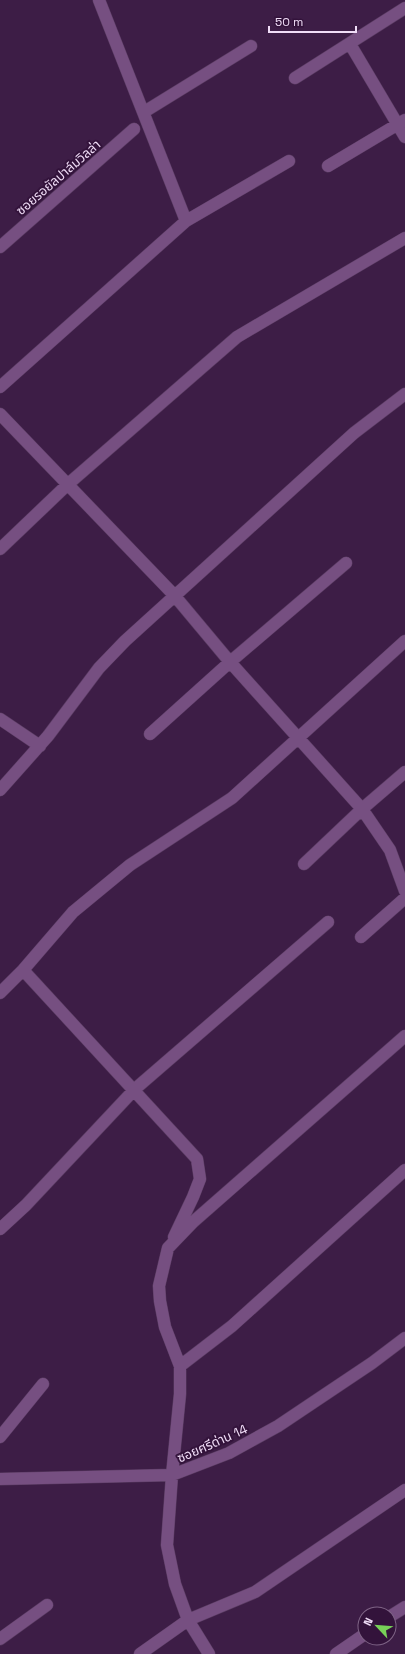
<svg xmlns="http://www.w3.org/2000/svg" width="405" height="1654" font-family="'Space Grotesk','Noto Sans Thai',sans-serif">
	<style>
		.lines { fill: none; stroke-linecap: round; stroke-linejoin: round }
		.minor-casing { stroke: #5a3c62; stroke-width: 13 }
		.minor { stroke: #764f81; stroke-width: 12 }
		.labels { text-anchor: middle; stroke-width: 4; stroke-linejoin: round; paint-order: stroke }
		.street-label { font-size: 13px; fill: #f0ddf7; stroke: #33133b }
	</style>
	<rect width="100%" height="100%" fill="#3d1d46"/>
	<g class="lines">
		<defs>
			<path id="minor" d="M99,0L186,221
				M350,44L405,137
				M295,78L405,8
				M144,112L251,46
				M328,166L405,120
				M0,247L134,129
				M0,387L186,221L289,161
				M0,414L174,595L230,662L362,809L390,850L405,891
				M0,549L67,485L237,337L405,238
				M0,719L40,746
				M150,734L230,662L346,563
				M0,790L48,736L99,668L125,641L354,433L405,394
				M304,864L362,809L405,772
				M361,937L405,898
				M23,970L197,1159L200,1179L193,1197L174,1237
				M0,993L23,970L73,912L130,865L232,798L405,641
				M0,1229L26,1205L135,1089L328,922
				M180,1366L232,1326L405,1170
				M0,1437L43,1384
				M0,1479L172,1475L229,1453L278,1426L372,1363L405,1338
				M389,1617L405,1607
				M0,1639L47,1605
				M140,1654L188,1620L255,1592L405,1490
				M209,1654L188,1620L175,1584L167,1545L172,1475L180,1394V1366L165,1327L160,1301L159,1286L168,1248L193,1222L405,1036
				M336,1654L365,1634"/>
		</defs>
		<use href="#minor" class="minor-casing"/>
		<use href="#minor" class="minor"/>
	</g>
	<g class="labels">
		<g class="street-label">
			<text transform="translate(58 177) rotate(-41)" y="5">ซอยรอยัลปาล์มวิลล่า</text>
			<text transform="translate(212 1443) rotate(-24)" y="5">ซอยศรีด่าน 14</text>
		</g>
	</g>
	<g transform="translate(377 1626) rotate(296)"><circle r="19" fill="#33133b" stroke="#7f6486"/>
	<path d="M0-3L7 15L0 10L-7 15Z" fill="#78d158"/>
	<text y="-6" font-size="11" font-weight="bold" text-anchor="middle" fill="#f0ddf7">N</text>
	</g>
	<path d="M269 26v6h87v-6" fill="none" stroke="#f0ddf7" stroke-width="2"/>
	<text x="275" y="26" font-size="12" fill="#f0ddf7" stroke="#33133b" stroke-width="3" paint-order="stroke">50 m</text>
</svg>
